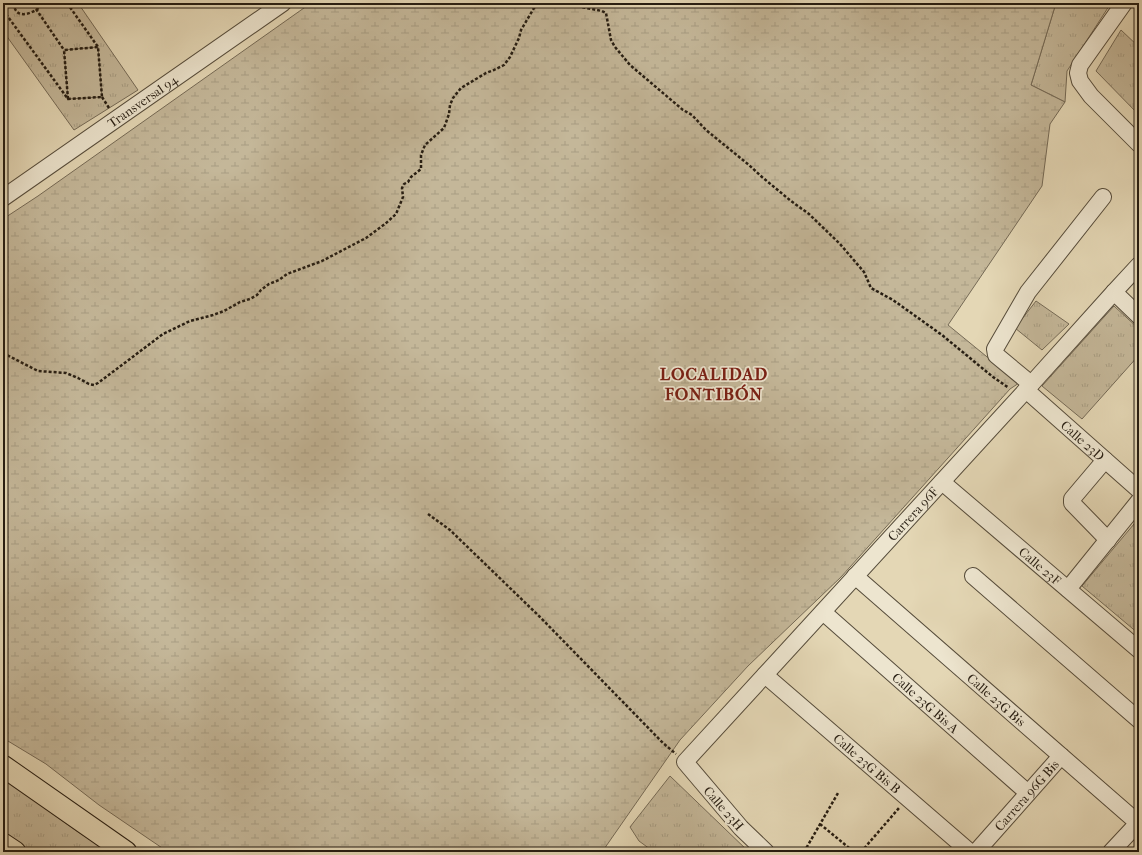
<svg xmlns="http://www.w3.org/2000/svg" width="1142" height="855" font-family="'IM FELL French Canon',serif">
	<style>
		.grass { fill: url(#grass-tufts); stroke: #756a56 }
		.wetland { fill: url(#wetland-marsh); stroke: #756a56 }
		.pitch { fill: #c4b799; stroke: #756a56 }
		.lines { fill: none; stroke-linecap: round; stroke-linejoin: round }
		.minor-casing { stroke: #564c3b; stroke-width: 18 }
		.major-casing { stroke: #261d12; stroke-width: 23 }
		.path { stroke: #261d12; stroke-width: 2.5; stroke-dasharray: 3 2; stroke-linecap: butt }
		.minor { stroke: #ede5cf; stroke-width: 16 }
		.major { stroke: #e4d7b5; stroke-width: 21 }
		.labels { text-anchor: middle; stroke-width: 3.5; stroke-linejoin: round; paint-order: stroke }
		.street-label { font-size: 13px; fill: #261d12; stroke: #ede5cf }
		.district-label { font-size: 17px; font-weight: bold; letter-spacing: 1px; fill: #7a1f14; stroke: #ede5cf }
	</style>
	<defs>
		<pattern id="grass-tufts" width="24" height="20" patternUnits="userSpaceOnUse"><rect width="24" height="20" fill="#c4b799"/><path d="M3 7l-1-3M5 7V3M7 7l1-3M15 17l-1-3M17 17v-4M19 17l1-3" fill="none" stroke="#a89d83"/></pattern>
		<pattern id="wetland-marsh" width="20" height="14" patternUnits="userSpaceOnUse"><rect width="20" height="14" fill="#c4b799"/><path d="M1 5h8M5 5V1M11 12h8M15 12V8" fill="none" stroke="#a89d83"/></pattern>
	</defs>
	<rect width="100%" height="100%" fill="#e4d7b5"/>
	<filter id="stains"><feTurbulence type="fractalNoise" baseFrequency=".005" numOctaves="4"/><feColorMatrix values="0 0 0 0 .2 0 0 0 0 .09 0 0 0 0 .02 0 0 0 .5 -.17"/></filter>
	<radialGradient id="worn" r=".72"><stop offset=".6" stop-color="#630" stop-opacity="0"/><stop offset="1" stop-color="#630" stop-opacity=".3"/></radialGradient>
	<path class="grass" d="M3,3H78L138,90L74,130L3,31Z
		M1056,3H1111L1067,71L1065,102L1031,85Z
		M1121,30L1139,47V115L1096,71Z
		M1036,301L1069,324L1042,350L1015,328Z
		M1114,306L1139,329V355L1082,419L1042,386Z
		M1139,518V634L1082,586Z
		M670,776L749,852H654L639,841L630,827Z
		M3,778L78,832L109,852H29L3,835Z"/>
	<path class="wetland" d="M311,3H1056L1031,85L1065,102L1050,124L1042,186L948,325L1019,383L1010,389L841,577L748,666L680,740L602,852H168L99,805L46,764L3,738V219L38,196Z"/>
	<path class="pitch" d="M98,47L102,97L68,99L64,50Z"/>
	<g class="lines">
		<defs>
			<g id="minor">
				<path d="M1124,3L1080,65L1078,73L1080,81L1091,96L1139,144"/>
				<path id="s1" d="M3,198L283,3"/>
				<path d="M1114,292L1139,316"/>
				<path d="M1031,384L996,355L995,349L1028,292L1103,197"/>
				<path id="s2" d="M1026,390L1139,490"/>
				<path d="M1105,460L1072,499V503L1108,540"/>
				<path id="s3" d="M942,482L1139,650"/>
				<path id="s4" d="M855,576L1138,823"/>
				<path d="M973,576L1139,720"/>
				<path d="M1068,589L1139,501"/>
				<path id="s5" d="M823,612L1028,793"/>
				<path id="s6" d="M765,675L970,852"/>
				<path id="s7" d="M766,852L741,828L685,762L1026,390L1114,292L1139,265"/>
				<path id="s8" d="M976,852L1061,756"/>
				<path d="M1111,852L1139,822"/>
			</g>
			<path id="major" d="M3,766L126,852
				M3,844L15,852"/>
		</defs>
		<use href="#minor" class="minor-casing"/>
		<use href="#major" class="major-casing"/>
		<path class="path" d="M14,3C14,22 37,13 43,3
			M568,3L581,7L602,11L606,13L611,40L615,47L630,65L683,110L692,115L706,130L749,165L762,177L791,201L809,214L840,244L864,272L871,288L893,300L942,335L993,377L1009,388
			M36,9L64,50
			M3,10L68,99L102,97L98,47L67,3
			M102,97L109,108
			M68,99L64,50L98,47
			M3,353L38,371L66,373L78,378L89,384L94,385L98,383L163,334L190,321L213,315L224,311L240,302L250,299L257,295L261,290L269,284L279,280L287,274L322,261L366,238L385,224L396,214L403,197L402,188L404,184L408,182L411,177L421,169V155L425,145L444,128L449,114L450,105L453,98L461,88L486,73L494,70L504,65L510,57L519,38L521,30L537,3
			M428,514L450,530L540,617L663,743L676,754
			M820,824L854,852
			M804,852L838,793
			M861,852L899,808"/>
		<use href="#minor" class="minor"/>
		<use href="#major" class="major"/>
	</g>
	<g class="labels">
		<g class="street-label">
			<text dy="5" stroke="none"><textPath href="#s1" startOffset="170">Transversal 94</textPath></text>
			<text dy="5" stroke="none"><textPath href="#s2" startOffset="76">Calle 23D</textPath></text>
			<text dy="5" stroke="none"><textPath href="#s7" startOffset="458">Carrera 96F</textPath></text>
			<text dy="5" stroke="none"><textPath href="#s3" startOffset="129">Calle 23F</textPath></text>
			<text dy="5" stroke="none"><textPath href="#s4" startOffset="188">Calle 23G Bis</textPath></text>
			<text dy="5" stroke="none"><textPath href="#s5" startOffset="137">Calle 23G Bis A</textPath></text>
			<text dy="5" stroke="none"><textPath href="#s6" startOffset="135">Calle 23G Bis B</textPath></text>
			<text dy="5" stroke="none"><textPath href="#s8" startOffset="76">Carrera 96G Bis</textPath></text>
			<text transform="translate(724 808) rotate(49)" y="5">Calle 23H</text>
		</g>
		<g class="district-label">
			<text x="714" y="380">LOCALIDAD<tspan x="714" dy="20">FONTIBÓN</tspan></text>
		</g>
	</g>
	<rect width="1142" height="855" fill="none" stroke="#e4d7b5" stroke-width="16"/>
	<rect x="4" y="4" width="1134" height="847" fill="none" stroke="#261d12" stroke-width="2"/>
	<rect x="8" y="8" width="1126" height="839" fill="none" stroke="#261d12"/>
	<rect width="100%" height="100%" filter="url(#stains)"/>
	<rect width="100%" height="100%" fill="url(#worn)"/>
</svg>
